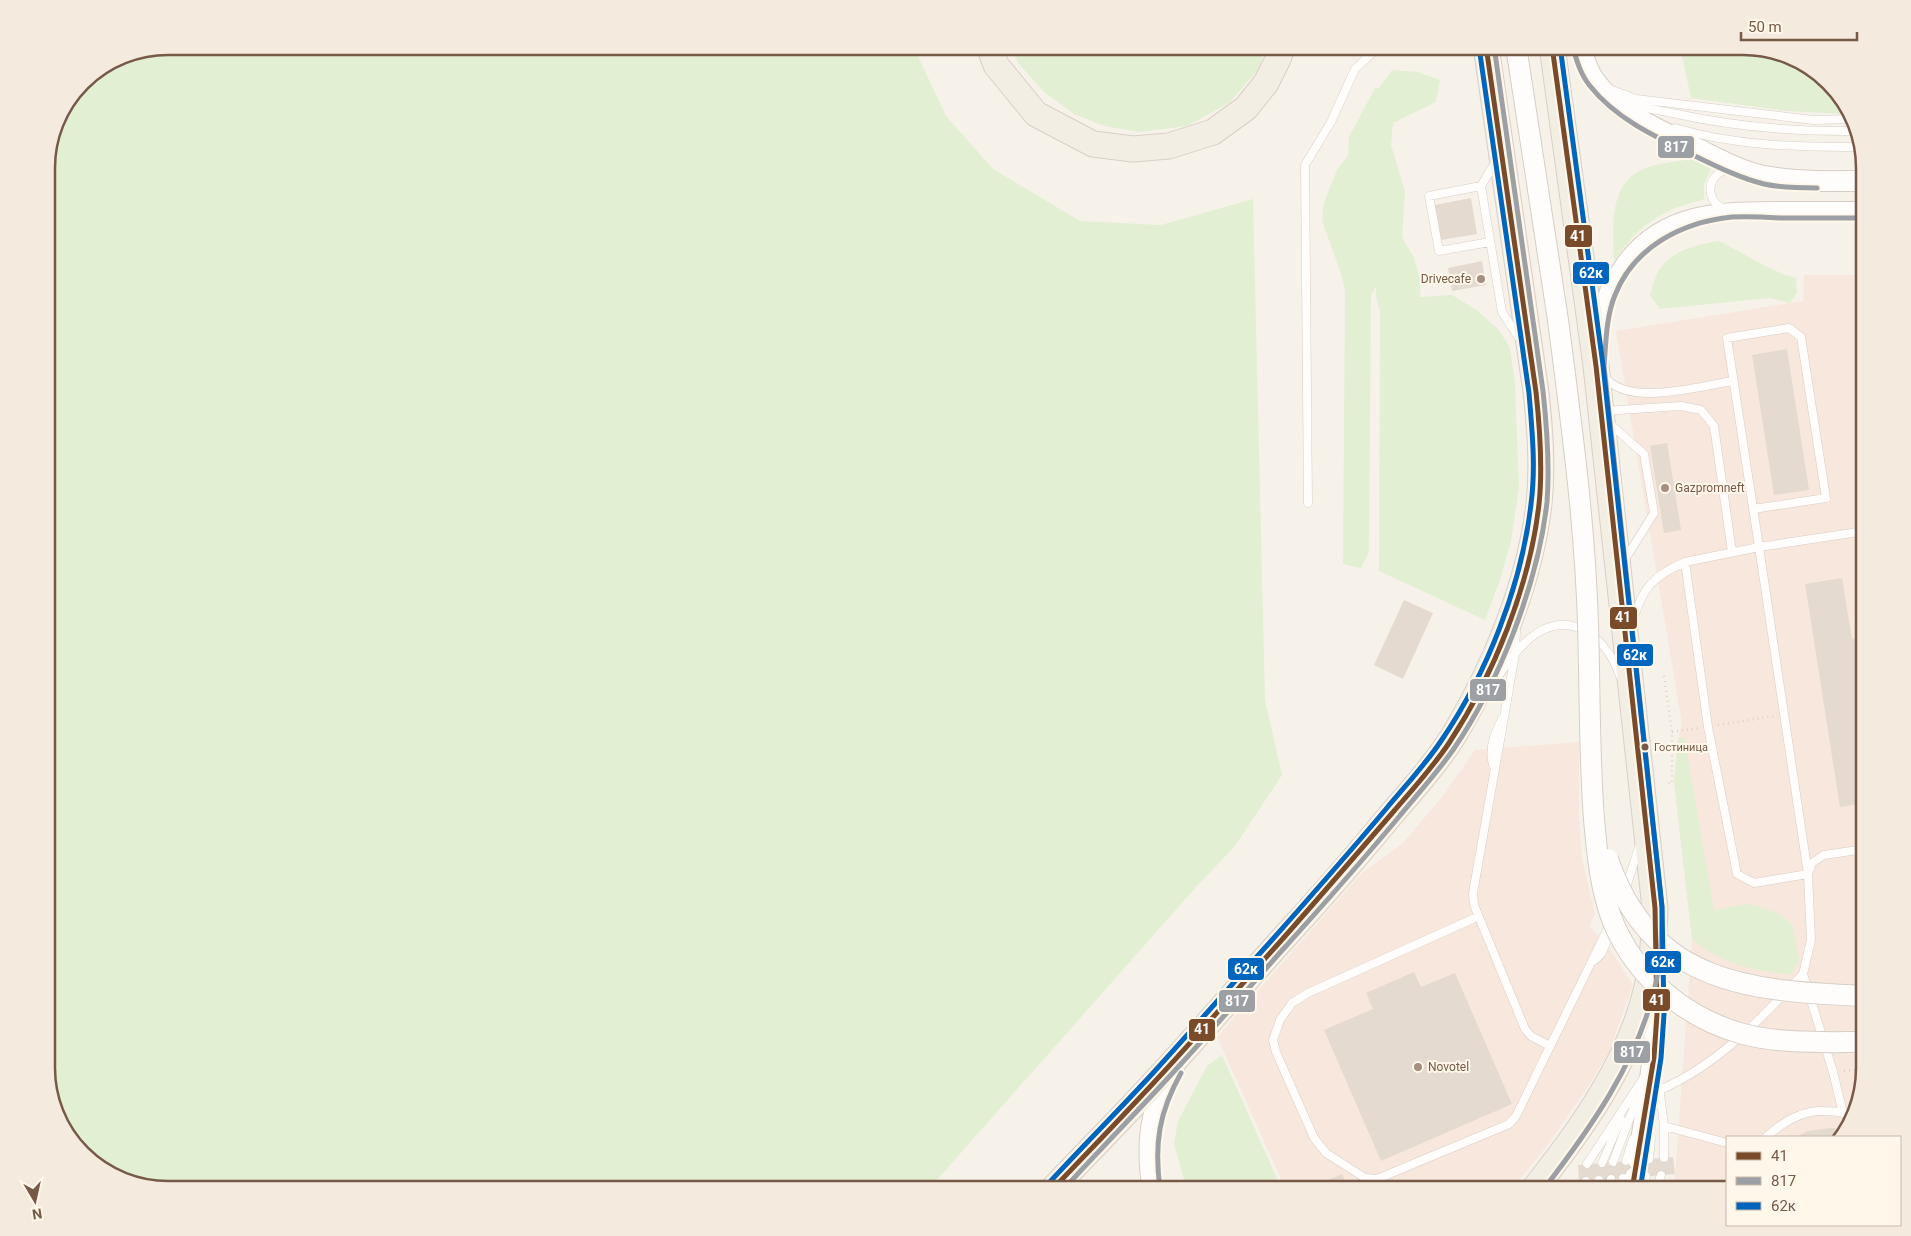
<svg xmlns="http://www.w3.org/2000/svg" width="1911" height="1236" font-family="Roboto,sans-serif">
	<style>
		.commercial { fill: #f8e7dc }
		.green { fill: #e2efd3 }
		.building { fill: #e4dad0 }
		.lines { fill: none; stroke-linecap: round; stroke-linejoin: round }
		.service-casing { stroke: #d6cec6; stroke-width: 9 }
		.minor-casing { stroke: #d6cec6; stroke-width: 18 }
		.tertiary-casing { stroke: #d6cec6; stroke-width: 22 }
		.primary-casing { stroke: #d9cfc8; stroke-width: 27 }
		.path { stroke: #dad2cc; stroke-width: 2.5; stroke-dasharray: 1 4; stroke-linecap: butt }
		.service { stroke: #fefdfc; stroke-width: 8 }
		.minor { stroke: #fefdfc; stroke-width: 16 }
		.tertiary { stroke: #fefdfc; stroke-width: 20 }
		.primary { stroke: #f3eee4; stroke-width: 25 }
		.tertiary-bridge-casing { stroke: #d6cec6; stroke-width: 22; stroke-linecap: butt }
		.tertiary-bridge { stroke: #fefdfc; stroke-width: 20 }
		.bus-1-casing { stroke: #fff7ea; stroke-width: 9 }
		.bus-2-casing { stroke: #fff7ea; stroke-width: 9 }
		.bus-3-casing { stroke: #fff7ea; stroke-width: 9 }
		.bus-1 { stroke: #7a4b2a; stroke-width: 5 }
		.bus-2 { stroke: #9ca0a4; stroke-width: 5 }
		.bus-3 { stroke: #0065bd; stroke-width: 5 }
		.poi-dot { fill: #a48f80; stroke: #fff7ea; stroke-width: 2 }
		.bus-dot { fill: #775948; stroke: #fff7ea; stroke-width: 2 }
		.labels { text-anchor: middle; stroke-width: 4; stroke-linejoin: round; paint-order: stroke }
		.bus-label { font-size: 11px; fill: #775948; stroke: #fff7ea; text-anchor: start }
		.poi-label { font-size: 12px; fill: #775948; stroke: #fff7ea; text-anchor: start }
		.rim { fill: none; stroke: #775948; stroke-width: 2.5 }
		.line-badge { stroke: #fff7ea; stroke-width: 2 }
		.badge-label { font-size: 14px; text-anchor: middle; font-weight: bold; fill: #fff }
	</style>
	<rect width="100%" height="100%" fill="#f7f2e9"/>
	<path class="commercial" d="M1804,275H1865V1069L1843,1137H1727V1190H1674L1692,939L1674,781L1678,739L1682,724L1616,331L1803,301Z
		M1579,742V819L1582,859L1595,914L1589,926L1608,946L1633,985L1609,1052L1590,1084L1546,1147L1511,1190H1286L1217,1037L1362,873L1402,844L1442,797L1475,750Z"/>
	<path class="green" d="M168,46H909L917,54L946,116L993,169L1080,221L1161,225L1253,199L1265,700L1282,775L1235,846L1197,886L928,1190H168L100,1169L63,1129L46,1076V160L56,121L82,82L121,55Z
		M1010,46H1266L1258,70L1229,103L1187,126L1140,132L1104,126L1074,114L1044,92L1018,63Z
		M1680,46H1743L1811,67L1846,104V114L1787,111L1691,98Z
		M1392,70L1418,72L1440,80L1436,102L1393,123L1391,145L1405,191L1402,237L1414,258L1421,282L1420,297L1452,295L1478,311L1499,330L1510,348L1515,384L1519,487L1511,541L1500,580L1485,620L1379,571L1380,312L1376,297V286L1371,295L1369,552L1361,568L1343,564L1345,290L1341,273L1322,221L1324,202L1337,170L1348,155L1349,137L1375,88H1379Z
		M1691,159L1712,167L1704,184V199C1693,203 1681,205 1671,210C1646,221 1628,239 1614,262C1613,231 1608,186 1641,170C1656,163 1675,162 1691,159Z
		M1719,241C1744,253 1769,271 1796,278L1797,293L1790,303L1770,298L1660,309L1650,295C1652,288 1654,279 1658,272C1671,250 1695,245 1719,241Z
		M1684,737L1714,910L1747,904L1764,908L1781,915L1793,926L1799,960L1791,974C1755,972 1720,963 1692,939L1674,781L1678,739Z
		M1222,1055L1282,1190H1187L1174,1144L1178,1121L1207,1066Z"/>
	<path class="building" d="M1471,198L1477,234L1441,240L1435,205Z
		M1482,261L1486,285L1452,291L1448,268Z
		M1787,349L1809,490L1774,495L1752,355Z
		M1667,443L1681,530L1664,533L1650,446Z
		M1842,578L1852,639L1865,637V803L1840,807L1805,584Z
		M1404,600L1433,613L1403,679L1374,665Z
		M1414,972L1421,987L1455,973L1512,1104L1381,1161L1324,1030L1373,1009L1366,993Z
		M1830,1128L1846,1129L1843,1137H1799L1798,1136L1808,1131Z
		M1673,1157L1675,1174L1579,1182L1578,1165Z
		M1342,1174L1349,1190H1317L1315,1186Z"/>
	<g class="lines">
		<defs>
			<path id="service" d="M1612,90L1636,99L1813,120L1852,119
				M1627,102C1641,108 1657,110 1672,113C1731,126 1794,132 1855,131
				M1675,128C1735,146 1798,147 1859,147
				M1496,161L1481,186L1502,312L1519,338
				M1481,186L1429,196L1439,251L1490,242
				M1725,209C1709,204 1705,184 1719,173C1722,171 1727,170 1731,170
				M1604,376C1627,408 1700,386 1733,381
				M1604,411L1681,406L1701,410L1714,426L1732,552
				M1609,423L1644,454L1654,513L1624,561
				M1308,503L1305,165L1331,122L1355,69L1373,52L1387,46
				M1753,509L1826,498L1801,337L1789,328L1727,338L1759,547L1685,562L1708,727L1737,874L1754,883L1808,874L1759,547L1865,531
				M1633,621C1642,588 1653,576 1685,562
				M1516,630L1515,654L1505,712L1473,893L1474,905L1525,1029L1531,1036L1550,1046
				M1496,679C1508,663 1520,644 1537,633C1575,610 1608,641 1620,676
				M1495,769C1487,754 1494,734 1502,719
				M1625,891L1639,847
				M1477,917L1308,993L1292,1003L1280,1020L1273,1040L1276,1052L1314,1138L1326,1153L1365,1178L1377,1179L1509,1124L1516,1116L1610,924
				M1595,960L1601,954L1612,930
				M1803,974L1811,940L1808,874L1812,863L1824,855L1865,849
				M1659,1086L1664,1126V1158
				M1660,1090C1717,1065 1761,1019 1803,974L1833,1072L1843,1113
				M1664,1126L1727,1143
				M1766,1137C1782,1123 1801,1110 1823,1111C1833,1111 1842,1113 1851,1113
				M1649,1159L1651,1138
				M1626,1161L1633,1139
				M1613,1162L1640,1091
				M1602,1163L1621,1119
				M1587,1164L1645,1076
				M1599,1180L1600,1190
				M1586,1181L1587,1190
				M1610,1190L1611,1179
				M1622,1190L1623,1178
				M1642,1190L1646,1176
				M1656,1190L1661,1175"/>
			<path id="minor" d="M1599,338C1601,323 1603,308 1607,294C1611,282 1619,271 1626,261C1665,210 1723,210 1781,210C1809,210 1837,210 1865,210"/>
			<path id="tertiary" d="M1516,46L1558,320
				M1580,46C1584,58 1587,71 1595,81C1619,114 1660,130 1696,148C1719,159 1743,173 1770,177C1801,182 1833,181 1865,181
				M1638,1160C1648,1097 1658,1036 1657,972
				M1153,1190C1148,1161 1147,1132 1157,1104C1161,1092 1169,1080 1174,1068
				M1632,1190L1635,1177"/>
			<path id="primary" d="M989,46L996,65L1036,114L1093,144L1133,149L1169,146L1213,132L1246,108L1266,83L1278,59L1283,46
				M1052,1190C1081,1159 1111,1129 1139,1099C1187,1048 1233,995 1279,943C1319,900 1357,856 1394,811C1415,787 1437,762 1454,735C1495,667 1530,582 1539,504C1543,466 1540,429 1536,392L1486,46
				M1533,1190C1579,1133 1631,1060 1647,987C1653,961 1654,934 1655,908L1596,366L1552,46"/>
		</defs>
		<use href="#service" class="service-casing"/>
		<use href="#minor" class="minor-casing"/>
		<use href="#tertiary" class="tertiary-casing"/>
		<use href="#primary" class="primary-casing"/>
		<path class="path" d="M1664,676L1672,732V783H1668
			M1718,725L1774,716
			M1672,732L1698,728
			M1844,1071L1865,1069"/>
		<use href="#service" class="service"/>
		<use href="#minor" class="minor"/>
		<use href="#tertiary" class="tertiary"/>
		<use href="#primary" class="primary"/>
		<defs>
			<path id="tertiary-bridge" d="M1558,320C1571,421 1585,522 1588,624C1590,689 1589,754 1594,819C1597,853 1600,889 1613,922C1636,977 1685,1018 1743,1034C1782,1044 1824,1042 1865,1042
				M1608,859C1651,985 1750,991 1865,996"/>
		</defs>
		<use href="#tertiary-bridge" class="tertiary-bridge-casing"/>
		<use href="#tertiary-bridge" class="tertiary-bridge"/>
		<defs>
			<path id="bus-1" d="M1552,46L1596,366L1655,908L1657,1014L1654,1057L1632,1190
				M1052,1190C1088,1152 1124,1115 1159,1077C1200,1033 1239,987 1279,943C1318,899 1356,855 1394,811C1413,789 1433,767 1449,743C1494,675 1530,585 1539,504C1543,467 1540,429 1536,392L1486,46"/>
			<path id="bus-2" d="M1573,48C1577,62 1581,75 1590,86C1617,120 1658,138 1697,157C1718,167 1740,178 1764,184C1781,188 1799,188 1817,188
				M1160,1189C1154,1144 1159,1112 1181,1073
				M1063,1190C1101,1148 1141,1108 1179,1066C1215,1027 1250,986 1286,946C1324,904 1361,862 1398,818C1416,796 1436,774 1453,750C1499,683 1538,584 1547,502C1550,465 1547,428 1543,391L1494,46
				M1543,1190C1590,1129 1637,1063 1655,987C1661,961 1662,934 1662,907L1604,366C1606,343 1606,317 1615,295C1634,247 1682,222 1732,217C1748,216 1765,217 1781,218C1809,218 1837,218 1865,218"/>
			<path id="bus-3" d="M1560,46L1603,365L1662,907L1664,1014L1661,1058L1640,1190
				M1047,1185C1082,1147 1118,1111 1153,1073C1193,1029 1232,984 1272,940C1311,896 1349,853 1386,809C1405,786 1425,765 1441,741C1487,674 1522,584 1531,504C1536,467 1532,430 1529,393L1479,47"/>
		</defs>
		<use href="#bus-1" class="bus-1-casing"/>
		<use href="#bus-2" class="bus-2-casing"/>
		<use href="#bus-3" class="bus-3-casing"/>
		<use href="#bus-1" class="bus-1"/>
		<use href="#bus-2" class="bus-2"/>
		<use href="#bus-3" class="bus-3"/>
	</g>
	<g class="poi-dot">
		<circle cx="1481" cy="279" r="5"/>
		<circle cx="1665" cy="488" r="5"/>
		<circle cx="1418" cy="1067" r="5"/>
	</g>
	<circle class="bus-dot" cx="1645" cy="747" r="4.5"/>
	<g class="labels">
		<g class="bus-label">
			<text x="1654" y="751">Гостиница</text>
		</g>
		<g class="poi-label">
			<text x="1471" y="283" text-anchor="end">Drivecafe</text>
			<text x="1675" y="492">Gazpromneft</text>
			<text x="1428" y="1071">Novotel</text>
		</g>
	</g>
	<path d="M0 0H1911V1236H0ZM168 55H1743A113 113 0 0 1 1856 168V1068A113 113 0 0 1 1743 1181H168A113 113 0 0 1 55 1068V168A113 113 0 0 1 168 55Z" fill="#f4eadd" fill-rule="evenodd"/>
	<path class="rim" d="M168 55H1743A113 113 0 0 1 1856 168V1068A113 113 0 0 1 1743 1181H168A113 113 0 0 1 55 1068V168A113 113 0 0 1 168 55Z"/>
	<g class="line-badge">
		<rect x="1657" y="135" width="38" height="24" rx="5" fill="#9ca0a4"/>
		<rect x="1564" y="224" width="29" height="24" rx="5" fill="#7a4b2a"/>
		<rect x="1572" y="261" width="38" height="24" rx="5" fill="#0065bd"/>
		<rect x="1609" y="606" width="29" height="24" rx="5" fill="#7a4b2a"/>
		<rect x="1616" y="643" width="38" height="24" rx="5" fill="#0065bd"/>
		<rect x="1469" y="678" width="38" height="24" rx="5" fill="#9ca0a4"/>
		<rect x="1644" y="950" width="38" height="24" rx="5" fill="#0065bd"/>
		<rect x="1227" y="957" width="38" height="24" rx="5" fill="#0065bd"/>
		<rect x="1642" y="988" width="29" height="24" rx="5" fill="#7a4b2a"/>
		<rect x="1218" y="989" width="38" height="24" rx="5" fill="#9ca0a4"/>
		<rect x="1188" y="1018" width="28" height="24" rx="5" fill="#7a4b2a"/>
		<rect x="1613" y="1040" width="38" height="24" rx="5" fill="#9ca0a4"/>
	</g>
	<g class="badge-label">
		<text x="1676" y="152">817</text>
		<text x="1578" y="241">41</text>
		<text x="1591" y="278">62к</text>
		<text x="1623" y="622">41</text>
		<text x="1635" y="660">62к</text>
		<text x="1488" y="695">817</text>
		<text x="1663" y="967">62к</text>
		<text x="1246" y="974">62к</text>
		<text x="1657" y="1005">41</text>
		<text x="1237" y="1006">817</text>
		<text x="1202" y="1034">41</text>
		<text x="1632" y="1057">817</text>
	</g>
	<rect x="1726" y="1136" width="175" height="90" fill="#fff7ea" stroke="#c9b8a9"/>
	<rect x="1736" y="1152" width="25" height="8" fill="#7a4b2a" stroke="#c9b8a9"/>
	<text x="1771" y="1161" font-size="15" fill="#775948">41</text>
	<rect x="1736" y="1177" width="25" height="8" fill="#9ca0a4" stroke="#c9b8a9"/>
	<text x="1771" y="1186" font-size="15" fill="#775948">817</text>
	<rect x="1736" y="1202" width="25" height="8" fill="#0065bd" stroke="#c9b8a9"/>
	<text x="1771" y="1211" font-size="15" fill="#775948">62к</text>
	<g transform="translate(35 1201) rotate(171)" stroke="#fff7ea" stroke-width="4" paint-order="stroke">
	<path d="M0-4L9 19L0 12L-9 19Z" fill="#775948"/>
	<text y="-8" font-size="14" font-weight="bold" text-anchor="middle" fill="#775948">N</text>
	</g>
	<path d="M1741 32v8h116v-8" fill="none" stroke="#775948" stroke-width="2.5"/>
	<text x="1748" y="32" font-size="15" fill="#775948" stroke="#fff7ea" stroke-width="4" paint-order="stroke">50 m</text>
</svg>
